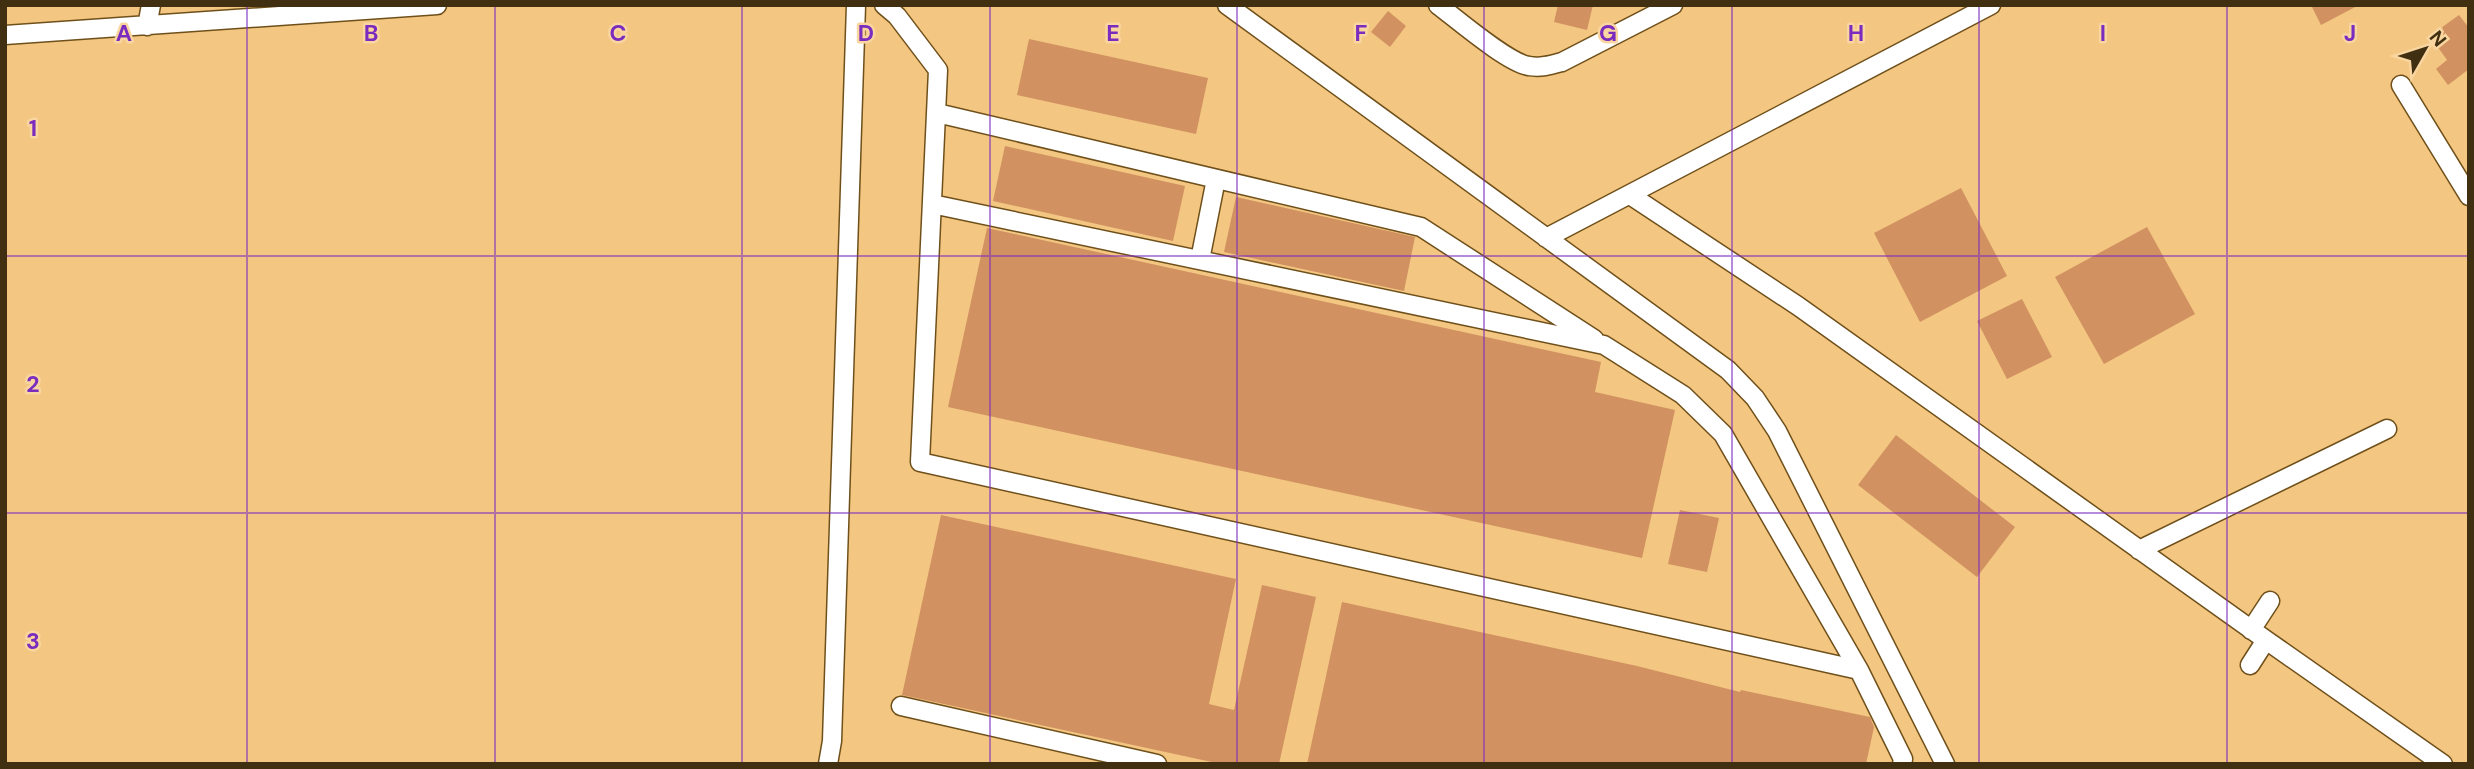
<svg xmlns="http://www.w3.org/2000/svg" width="2474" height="769" font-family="'DM Sans',sans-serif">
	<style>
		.building { fill: #d19161 }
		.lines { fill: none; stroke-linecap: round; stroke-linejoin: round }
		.minor-casing { stroke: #6f501a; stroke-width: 21 }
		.minor { stroke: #fff; stroke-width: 18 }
		.grid { fill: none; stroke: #7b2cbf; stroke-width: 2; stroke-opacity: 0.55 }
		.grid-label { font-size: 23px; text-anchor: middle; font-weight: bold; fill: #7b2cbf; stroke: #f9d59f; stroke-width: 5; stroke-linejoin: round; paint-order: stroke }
	</style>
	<rect width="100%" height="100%" fill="#f3c682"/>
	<path class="building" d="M1558,5H1593L1587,30L1554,22Z
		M2311,5H2359L2321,25Z
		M1388,11L1406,26L1390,47L1371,32Z
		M2459,15L2469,28V69L2448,85L2436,69L2447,60L2430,36Z
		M1029,39L1208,78L1196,134L1017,95Z
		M1005,146L1185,186L1173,241L993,201Z
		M1961,188L2007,276L1920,322L1874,233Z
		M1236,197L1415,237L1404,291L1224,252Z
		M2147,227L2195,314L2104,364L2055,277Z
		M987,228L1601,362L1595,392L1675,410L1642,558L948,407Z
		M2022,299L2052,357L2007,379L1977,321Z
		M1896,435L2015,527L1977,577L1858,485Z
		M1680,510L1719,518L1707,572L1668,564Z
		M941,515L1236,579L1209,704L1234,710L1262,585L1316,597L1279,764H1221L902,695Z
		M1342,602L1637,666L1740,692L1741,690L1870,717L1874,727L1866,764H1307Z"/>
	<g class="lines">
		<defs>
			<path id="minor" d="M884,5L897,16L938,70L920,462L1859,670L1903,759L1902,764
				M1227,5L1728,370L1755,398L1777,431L1945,764
				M1438,5C1458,20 1508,63 1529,66C1541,68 1551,65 1562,62L1673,5
				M147,26L151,5
				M5,35L437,5
				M2401,85L2469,196
				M937,113L1421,227L1594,339
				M1630,195L1798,306L2266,640L2443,764
				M932,204L1604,345L1683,395L1723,434L1859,670
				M1546,238L1991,5
				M1200,260L1216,179
				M2139,550L2387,429
				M2251,630L2270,601
				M2250,665L2266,640
				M901,706L1157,764
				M828,764L832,741L856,5"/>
		</defs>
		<use href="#minor" class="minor-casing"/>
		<use href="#minor" class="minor"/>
	</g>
	<path class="grid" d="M247,5V764M495,5V764M742,5V764M990,5V764M1237,5V764M1484,5V764M1732,5V764M1979,5V764M2227,5V764M5,256H2469M5,513H2469"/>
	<g class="grid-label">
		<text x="124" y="41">A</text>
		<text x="371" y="41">B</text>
		<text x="618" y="41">C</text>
		<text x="866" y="41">D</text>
		<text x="1113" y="41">E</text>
		<text x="1361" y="41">F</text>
		<text x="1608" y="41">G</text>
		<text x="1856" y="41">H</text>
		<text x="2103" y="41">I</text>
		<text x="2350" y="41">J</text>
		<text x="33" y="136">1</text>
		<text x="33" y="392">2</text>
		<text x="33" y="649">3</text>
	</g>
	<rect width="2474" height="769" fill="none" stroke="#412f12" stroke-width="14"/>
	<g transform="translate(2425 49) rotate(51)" stroke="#f9d59f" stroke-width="5" paint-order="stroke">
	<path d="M0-5L12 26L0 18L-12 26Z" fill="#412f12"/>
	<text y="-10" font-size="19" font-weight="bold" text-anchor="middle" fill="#412f12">N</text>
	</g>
</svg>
